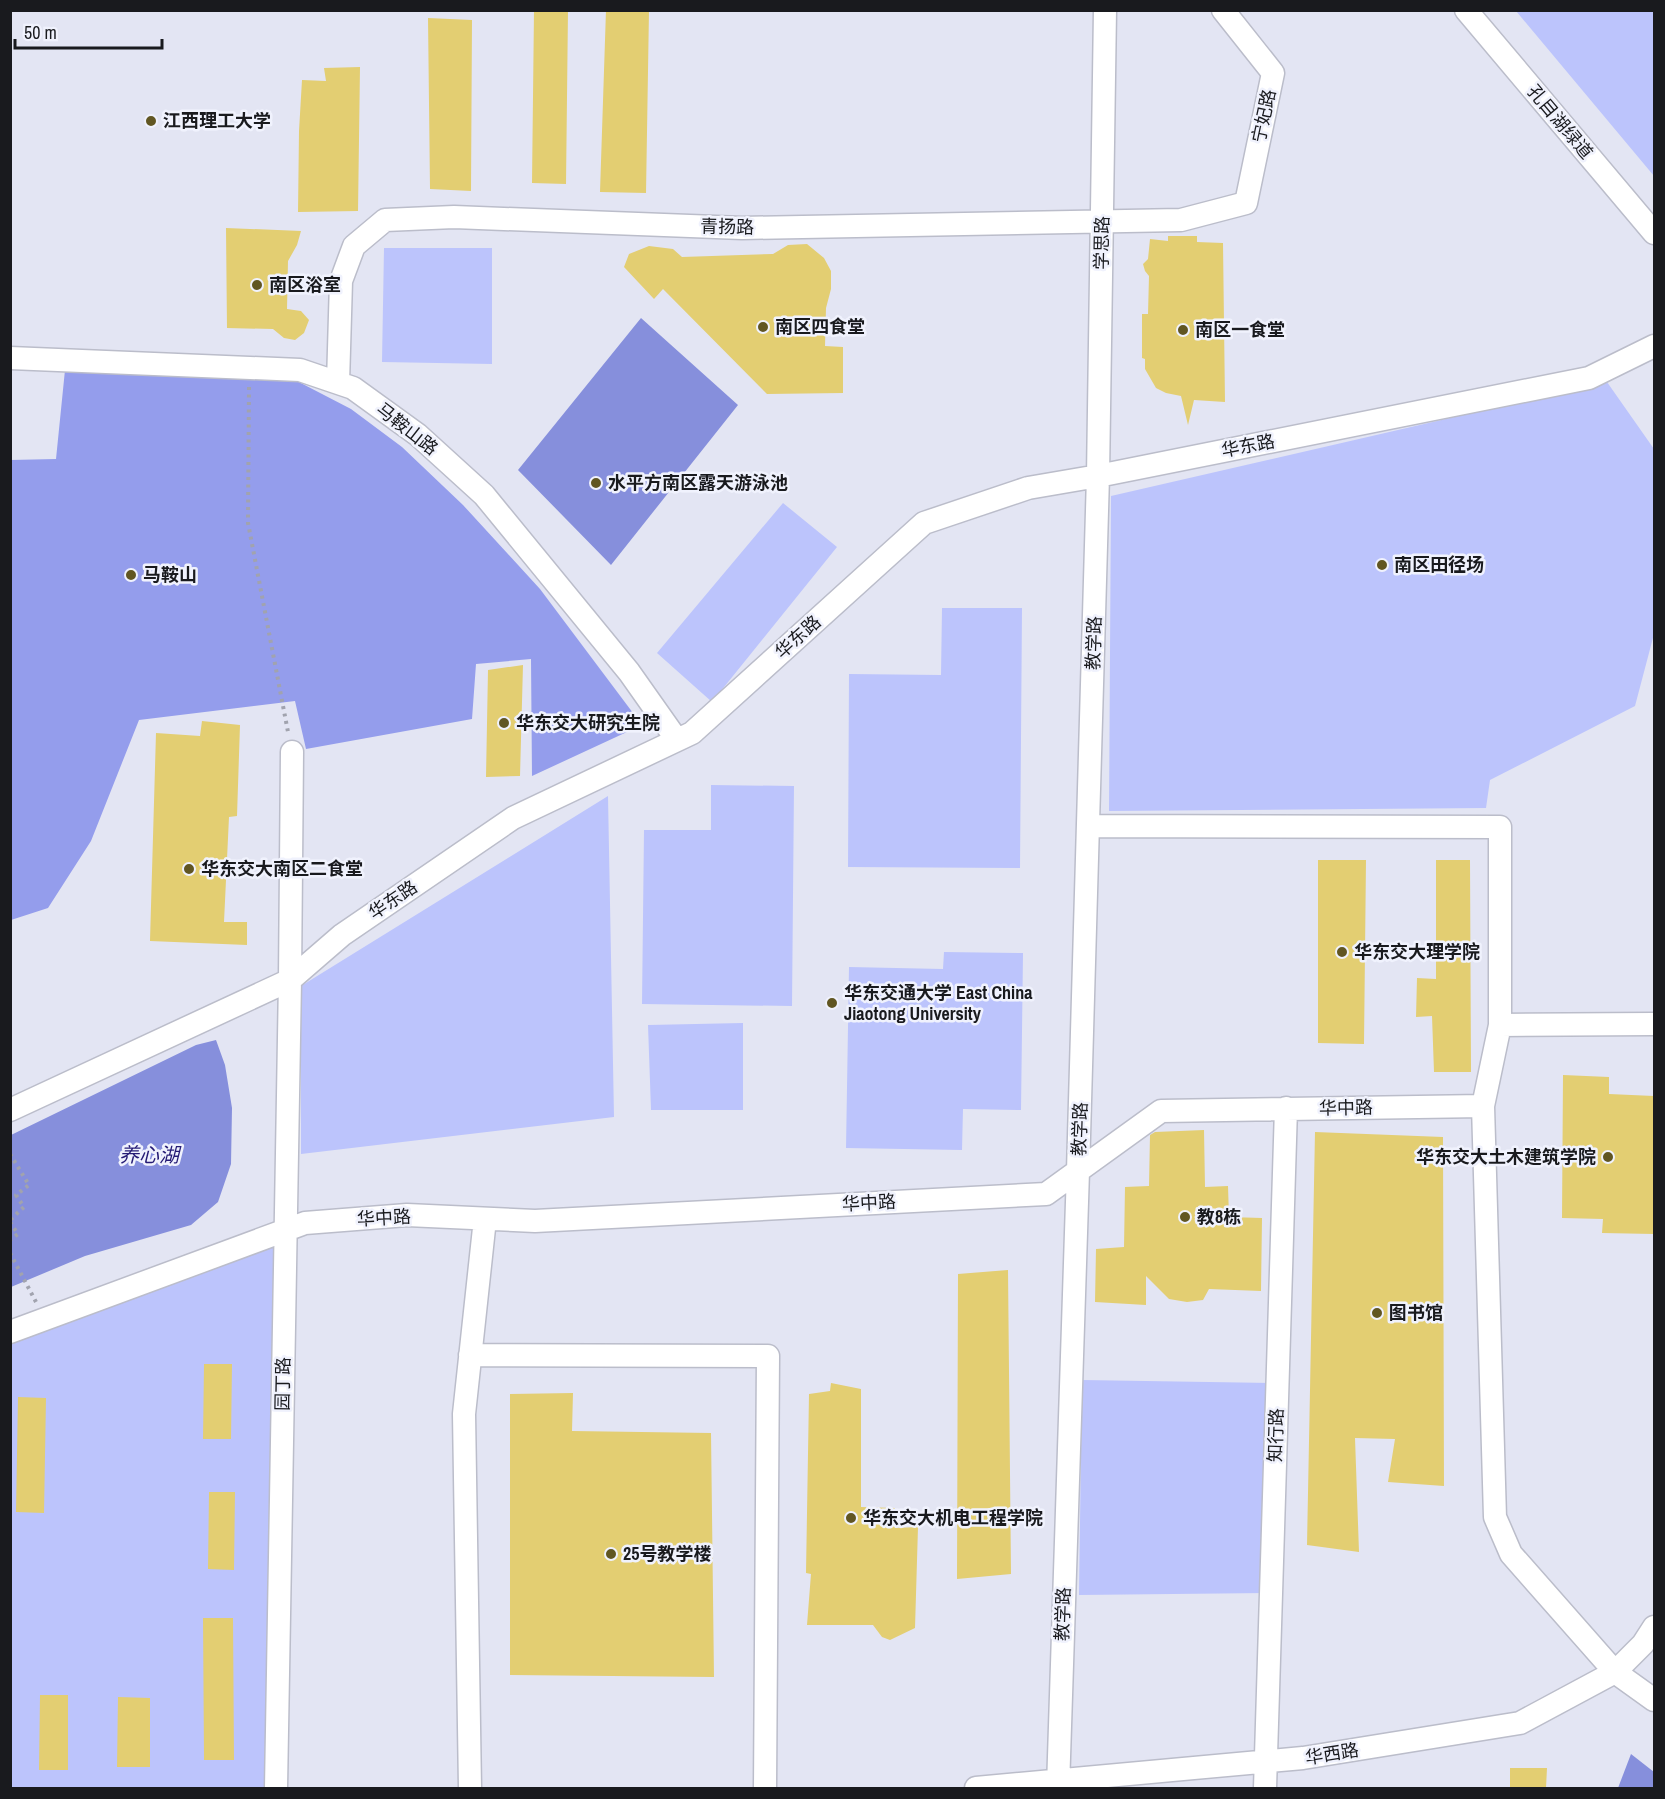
<svg xmlns="http://www.w3.org/2000/svg" width="1665" height="1799" font-family="'Archivo Narrow','Noto Sans SC',sans-serif">
	<style>
		.green { fill: #bcc4fc }
		.forest { fill: #949dec }
		.water { fill: #868fdc }
		.building { fill: #e3ce72 }
		.lines { fill: none; stroke-linecap: round; stroke-linejoin: round }
		.minor-casing { stroke: #bbbdca; stroke-width: 25 }
		.path { stroke: #a1a3ae; stroke-width: 4; stroke-dasharray: 3 4.5; stroke-linecap: butt }
		.minor { stroke: #fff; stroke-width: 22 }
		.poi-dot { fill: #615622; stroke: #f0f2fd; stroke-width: 2 }
		.labels { text-anchor: middle; stroke-width: 5; stroke-linejoin: round; paint-order: stroke }
		.street-label { font-size: 18px; fill: #191a1e; stroke: #f0f2fd }
		.poi-label { font-size: 18px; font-weight: bold; fill: #191a1e; stroke: #f0f2fd; text-anchor: start }
		.water-label { font-size: 20px; font-style: italic; fill: #241a74; stroke: #f0f2fd }
	</style>
	<rect width="100%" height="100%" fill="#e3e5f3"/>
	<path class="green" d="M1516,11H1654V176Z
		M384,248H492V364L382,362Z
		M1607,382L1654,449V634L1635,706L1490,780L1486,808L1109,811L1111,496Z
		M783,503L837,547L712,702L657,653Z
		M942,608H1022L1020,868L848,867L849,674L941,675Z
		M711,785L794,786L792,1006L642,1004L644,830H711Z
		M608,796L614,1117L301,1154V986Z
		M944,952L1023,953L1021,1110L963,1109L962,1150L846,1148L849,967L943,969Z
		M743,1023V1110H651L648,1025Z
		M275,1245L274,1788H11L10,1339Z
		M1082,1380L1273,1383L1267,1593L1079,1595Z"/>
	<path class="forest" d="M65,370L295,380L351,409L402,447L463,505L540,589L642,725L532,776L531,659L476,664L472,719L306,749L295,701L139,720L91,841L48,908L11,920L10,460L56,459Z"/>
	<path class="water" d="M641,318L738,405L611,565L518,470Z
		M216,1040L225,1065L232,1108L231,1164L218,1202L191,1225L85,1256L11,1287V1135L196,1045Z
		M1631,1754L1654,1772V1788H1618Z"/>
	<path class="building" d="M534,10H568L566,184L532,183Z
		M606,10H649L646,193L600,192Z
		M428,18L472,20L471,191L430,189Z
		M360,67L358,211L298,212L299,131L302,80L326,81L324,68Z
		M226,228L301,231L297,245L288,261L287,309L301,311L309,320L304,333L295,340L284,338L273,329L227,328Z
		M1168,236H1197V242L1223,243L1225,402L1194,400L1188,425L1181,396L1166,393L1156,388L1145,369V359L1142,358V314H1148L1149,276L1145,271L1143,264L1148,259L1150,239L1168,241Z
		M807,244L824,258L831,271V289L826,308L825,346L843,347V393L767,394L663,289L654,299L624,267L629,254L649,246L673,249L682,257L773,254L788,245Z
		M523,665L520,776L486,777L488,670Z
		M202,721L240,725L237,816L229,817L224,922H247V945L150,941L156,733L200,736Z
		M1318,860H1366L1364,1044L1318,1043Z
		M1436,860H1470L1471,1072H1434L1432,1016L1416,1017L1417,978L1436,979Z
		M1563,1075L1609,1077V1094L1654,1096V1234L1602,1233L1603,1219L1562,1218Z
		M1204,1130L1205,1187L1228,1186L1229,1217L1262,1218L1261,1291L1209,1289L1203,1300L1187,1302L1169,1299L1146,1276V1305L1095,1302L1096,1249L1124,1247L1125,1187L1149,1186L1150,1135L1155,1132Z
		M1315,1132L1443,1137L1444,1486L1388,1482L1395,1439L1355,1438L1359,1552L1307,1545Z
		M1008,1270L1011,1574L957,1579L958,1274Z
		M204,1364H232L231,1439H203Z
		M831,1383L861,1389V1507L895,1508V1528L918,1527L915,1628L890,1640L882,1637L873,1625H807L811,1574L806,1573L809,1394L830,1391Z
		M573,1393L572,1431L711,1433L714,1677L510,1675V1394Z
		M18,1397L46,1398L44,1513L16,1512Z
		M209,1492H235L234,1570L208,1569Z
		M203,1618H233L234,1760H204Z
		M40,1695H68V1770H39Z
		M118,1697L150,1698V1767H117Z
		M1510,1768H1547L1546,1788H1510Z"/>
	<g class="lines">
		<defs>
			<path id="minor" d="M1466,10L1654,233
				M10,358L300,370L353,388L418,435L484,495L629,672L677,740
				M338,383L341,281L354,246L385,220L454,217L742,228L1181,220L1246,203L1273,73L1223,10
				M1088,826L1500,827V1025
				M1483,1106L1495,1517L1511,1554L1615,1672L1654,1700
				M10,1110L290,980L342,935L513,818L692,733L924,523L1028,488L1098,476L1589,378L1654,346
				M10,1332L305,1223L407,1215L535,1221L1046,1194L1161,1111L1483,1106L1500,1025L1654,1024
				M470,1355L768,1356L765,1788
				M276,1788L290,980L292,752
				M470,1788L464,1414L485,1219
				M976,1788L1303,1758L1520,1723L1615,1672L1643,1644L1654,1627
				M1058,1788L1078,1171L1098,476L1105,10
				M1265,1788L1286,1108"/>
		</defs>
		<use href="#minor" class="minor-casing"/>
		<path class="path" d="M249,387L248,523L288,732
			M10,1154L29,1185L16,1195L24,1207L10,1220
			M10,1222L18,1234L10,1240
			M10,1253L36,1302"/>
		<use href="#minor" class="minor"/>
	</g>
	<g class="poi-dot">
		<circle cx="151" cy="121" r="6"/>
		<circle cx="257" cy="285" r="6"/>
		<circle cx="763" cy="327" r="6"/>
		<circle cx="1183" cy="330" r="6"/>
		<circle cx="596" cy="483" r="6"/>
		<circle cx="1382" cy="565" r="6"/>
		<circle cx="131" cy="575" r="6"/>
		<circle cx="504" cy="723" r="6"/>
		<circle cx="189" cy="869" r="6"/>
		<circle cx="1342" cy="952" r="6"/>
		<circle cx="832" cy="1003" r="6"/>
		<circle cx="1608" cy="1157" r="6"/>
		<circle cx="1185" cy="1217" r="6"/>
		<circle cx="1377" cy="1313" r="6"/>
		<circle cx="851" cy="1518" r="6"/>
		<circle cx="611" cy="1554" r="6"/>
	</g>
	<g class="labels">
		<g class="street-label">
			<text transform="translate(1264 116) rotate(-78)" y="6">宁妃路</text>
			<text transform="translate(1560 122) rotate(50)" y="6">孔目湖绿道</text>
			<text transform="translate(727 227) rotate(1)" y="6">青扬路</text>
			<text transform="translate(1102 243) rotate(-89)" y="6">学思路</text>
			<text transform="translate(407 429) rotate(38)" y="6">马鞍山路</text>
			<text transform="translate(1248 446) rotate(-11)" y="6">华东路</text>
			<text transform="translate(798 637) rotate(-42)" y="6">华东路</text>
			<text transform="translate(1094 643) rotate(-88)" y="6">教学路</text>
			<text transform="translate(393 900) rotate(-34)" y="6">华东路</text>
			<text transform="translate(1346 1108) rotate(-1)" y="6">华中路</text>
			<text transform="translate(1080 1129) rotate(-88)" y="6">教学路</text>
			<text transform="translate(869 1203) rotate(-3)" y="6">华中路</text>
			<text transform="translate(384 1218) rotate(-3)" y="6">华中路</text>
			<text transform="translate(283 1384) rotate(-89)" y="6">园丁路</text>
			<text transform="translate(1276 1435) rotate(-88)" y="6">知行路</text>
			<text transform="translate(1063 1614) rotate(-88)" y="6">教学路</text>
			<text transform="translate(1332 1754) rotate(-9)" y="6">华西路</text>
		</g>
		<g class="poi-label">
			<text x="163" y="127">江西理工大学</text>
			<text x="269" y="291">南区浴室</text>
			<text x="775" y="333">南区四食堂</text>
			<text x="1195" y="336">南区一食堂</text>
			<text x="608" y="489">水平方南区露天游泳池</text>
			<text x="1394" y="571">南区田径场</text>
			<text x="143" y="581">马鞍山</text>
			<text x="516" y="729">华东交大研究生院</text>
			<text x="201" y="875">华东交大南区二食堂</text>
			<text x="1354" y="958">华东交大理学院</text>
			<text x="844" y="999">华东交通大学 East China<tspan x="844" dy="21">Jiaotong University</tspan></text>
			<text x="1596" y="1163" text-anchor="end">华东交大土木建筑学院</text>
			<text x="1197" y="1223">教8栋</text>
			<text x="1389" y="1319">图书馆</text>
			<text x="863" y="1524">华东交大机电工程学院</text>
			<text x="623" y="1560">25号教学楼</text>
		</g>
		<g class="water-label">
			<text x="149" y="1162">养心湖</text>
		</g>
	</g>
	<rect width="1665" height="1799" fill="none" stroke="#191a1e" stroke-width="24"/>
	<path d="M15 39v9h147v-9" fill="none" stroke="#191a1e" stroke-width="3"/>
	<text x="24" y="39" font-size="18" fill="#191a1e" stroke="#f0f2fd" stroke-width="4.5" paint-order="stroke">50 m</text>
</svg>
